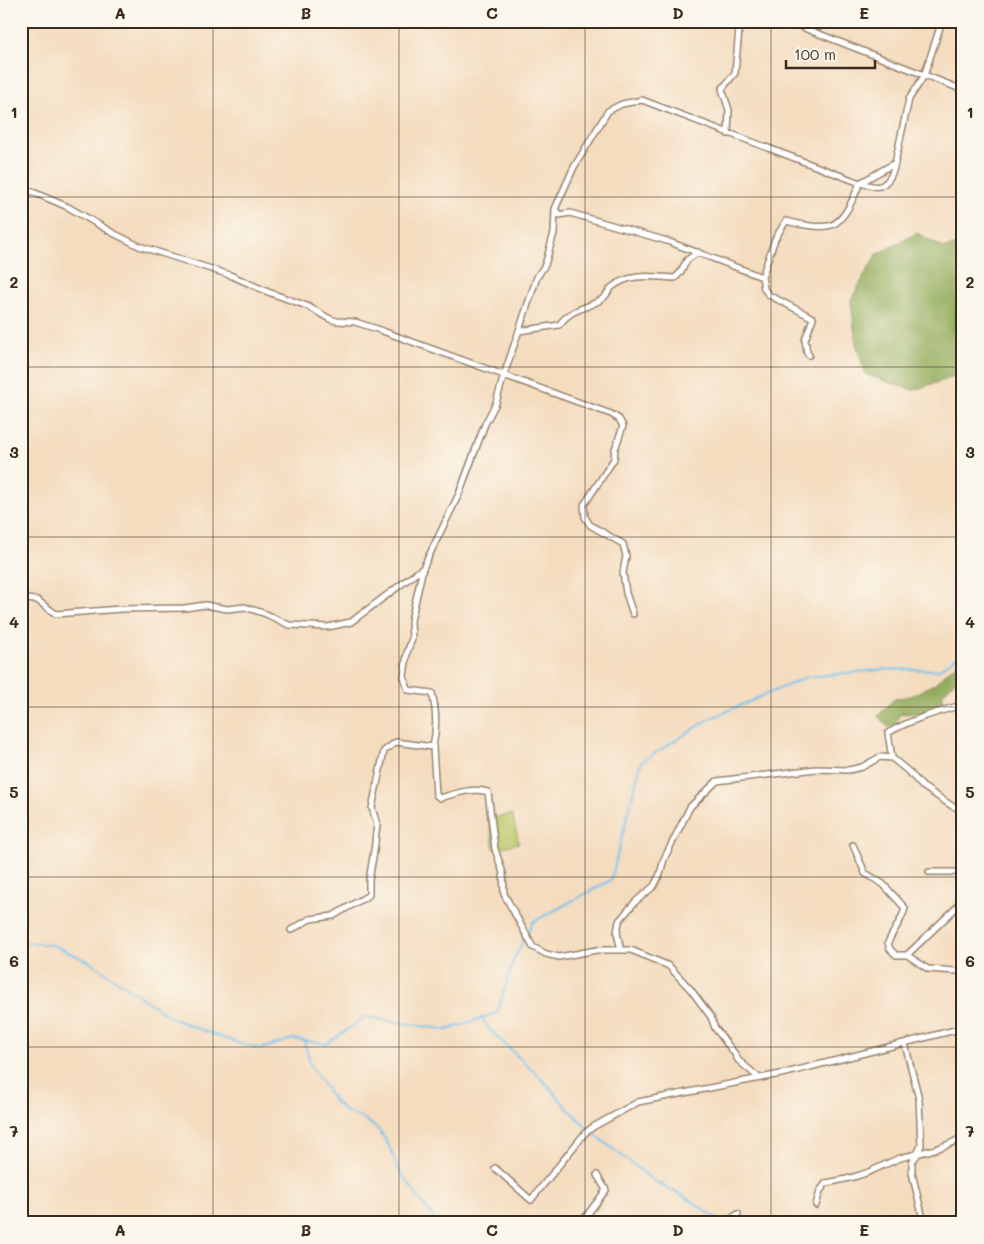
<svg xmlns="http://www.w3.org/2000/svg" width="984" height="1244" font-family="Mali,sans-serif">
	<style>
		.green { fill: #bac768; stroke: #7a7843 }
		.forest { fill: #93ac5c; stroke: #676b3d }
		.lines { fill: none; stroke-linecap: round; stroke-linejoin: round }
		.stream { stroke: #73c2ee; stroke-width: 2 }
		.street-casing { stroke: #98836e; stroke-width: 8 }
		.street { stroke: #fff; stroke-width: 5 }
		.grid { fill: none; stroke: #3b2a1e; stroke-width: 1; stroke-opacity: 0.55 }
		.neatline { fill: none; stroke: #3b2a1e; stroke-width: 2 }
		.grid-label { font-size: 16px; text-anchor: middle; font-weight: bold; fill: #3b2a1e }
	</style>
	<rect width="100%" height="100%" fill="#fbf7ec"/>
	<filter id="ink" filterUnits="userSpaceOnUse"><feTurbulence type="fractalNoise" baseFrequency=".02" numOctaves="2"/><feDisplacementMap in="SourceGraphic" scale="10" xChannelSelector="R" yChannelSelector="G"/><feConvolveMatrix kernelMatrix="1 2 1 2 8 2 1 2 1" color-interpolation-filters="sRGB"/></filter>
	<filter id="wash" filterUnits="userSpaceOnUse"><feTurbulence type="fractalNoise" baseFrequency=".0096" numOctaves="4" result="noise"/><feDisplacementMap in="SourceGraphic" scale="20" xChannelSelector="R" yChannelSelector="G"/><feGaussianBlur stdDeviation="1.12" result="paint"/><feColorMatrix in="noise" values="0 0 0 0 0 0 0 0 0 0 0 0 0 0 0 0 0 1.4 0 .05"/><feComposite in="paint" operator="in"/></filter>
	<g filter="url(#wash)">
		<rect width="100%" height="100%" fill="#f4dcbe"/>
		<path class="green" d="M512,814L519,843L494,849L489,819Z"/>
		<path class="forest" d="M917,233L944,248L963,244V371L948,379L913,390L866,375L856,344L851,300L876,255Z
			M963,658V677H959L943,693V702L925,714L915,713L900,714L894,726L888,727L878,716L894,699L911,696L934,684Z"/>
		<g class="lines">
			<path class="stream" d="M21,942L53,945L90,962L173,1019L223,1038L260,1049L293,1039L326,1044L366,1017L447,1030L497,1013L514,959L533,922L611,880L641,762L711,718L807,677L888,669L938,670L963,653
				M482,1019L491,1031L544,1081L569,1110L594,1134L654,1181L690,1200L723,1223
				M304,1041L311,1066L334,1101L346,1112L363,1118L380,1131L391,1150L398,1169L437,1223"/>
		</g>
	</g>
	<g filter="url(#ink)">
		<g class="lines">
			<defs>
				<path id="street" d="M786,21L963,90
					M728,134L729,110L722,89L735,73L739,30L744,21
					M21,187L68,207L113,233L139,246L230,275L268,292L307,306L330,319L337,321L355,322L377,329L611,414L619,419L623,426L615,449L614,459L584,505L585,517L590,525L623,544L626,556L623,573L626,593L633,614
					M555,209L559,215L570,213L667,241L762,277L764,289L769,295L813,318L805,340L807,353L809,355
					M762,277L775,239L786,221C797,224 821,229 832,225C846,219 854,196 860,183C866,184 874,188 880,186C889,183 894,171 895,163
					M519,331L559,325C571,308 587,309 602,299C606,297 608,291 611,288C630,272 652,277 675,278L680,273L687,260L698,252
					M21,597L24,599L37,600L56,614L120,609L185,608L205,605L227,609L245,607L266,614L289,625L328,627L351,622L423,568
					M433,747L436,795L440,798C454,794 473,787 488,792L495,849L503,873L504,894L533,947L546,954L559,957L597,950H631L669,966L691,990L711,1017L715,1028L735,1054L738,1060L759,1078
					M892,758L888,733C910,720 934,713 958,706L963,710
					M853,845L865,873L883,884L905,908C902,921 893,930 888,943L890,949L896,955H907L928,969L955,971
					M929,872H963
					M291,930L310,919L333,916L369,895V880L374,851L377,824L372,808L384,751L396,742L433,747C437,728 437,712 432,693L408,690L404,677L407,653L412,638L411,621L423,568L459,494L485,424L496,403L504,375L537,277L545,265L554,233L555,209L574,167L608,111L622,104L642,100L860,183L895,163L909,99L924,76L942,21
					M621,950L617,933L619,921L635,902L654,886L660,874L664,859L690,807L717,781L816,769L849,770L862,767L880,757L892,758L909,772L922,786L952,806L963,809
					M907,955L956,908L963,897
					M905,1044L919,1099L921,1145L917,1155L912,1162V1173L924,1223
					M495,1168L531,1200L585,1133L593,1127L638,1102L786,1073L963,1028
					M816,1205L820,1191L826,1183C837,1181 849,1179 860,1175C875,1171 889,1161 904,1157C924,1152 945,1148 963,1137
					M581,1223L606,1190L597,1175
					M725,1223L738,1214"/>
			</defs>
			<use href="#street" class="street-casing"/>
			<use href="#street" class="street"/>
		</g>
	</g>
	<path class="grid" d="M213,21V1223M399,21V1223M585,21V1223M771,21V1223M21,197H963M21,367H963M21,537H963M21,707H963M21,877H963M21,1047H963"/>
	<rect width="984" height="1244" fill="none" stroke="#fbf7ec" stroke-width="55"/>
	<path d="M786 60v8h89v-8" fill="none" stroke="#3b2a1e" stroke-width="2.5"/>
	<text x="794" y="60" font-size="15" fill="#3b2a1e" stroke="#fbf7ec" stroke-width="4" paint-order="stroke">100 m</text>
	<rect x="28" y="28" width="928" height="1188" class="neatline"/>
	<g class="grid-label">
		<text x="120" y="19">A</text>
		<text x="306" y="19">B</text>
		<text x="492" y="19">C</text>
		<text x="678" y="19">D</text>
		<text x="864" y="19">E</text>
		<text x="14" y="118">1</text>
		<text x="970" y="118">1</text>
		<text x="14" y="288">2</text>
		<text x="970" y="288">2</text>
		<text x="14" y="458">3</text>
		<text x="970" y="458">3</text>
		<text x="14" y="628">4</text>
		<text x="970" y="628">4</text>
		<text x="14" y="798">5</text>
		<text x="970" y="798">5</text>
		<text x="14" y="967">6</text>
		<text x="970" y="967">6</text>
		<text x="14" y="1137">7</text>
		<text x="970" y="1137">7</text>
		<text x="120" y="1236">A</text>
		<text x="306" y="1236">B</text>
		<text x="492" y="1236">C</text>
		<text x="678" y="1236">D</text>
		<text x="864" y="1236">E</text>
	</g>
</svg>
